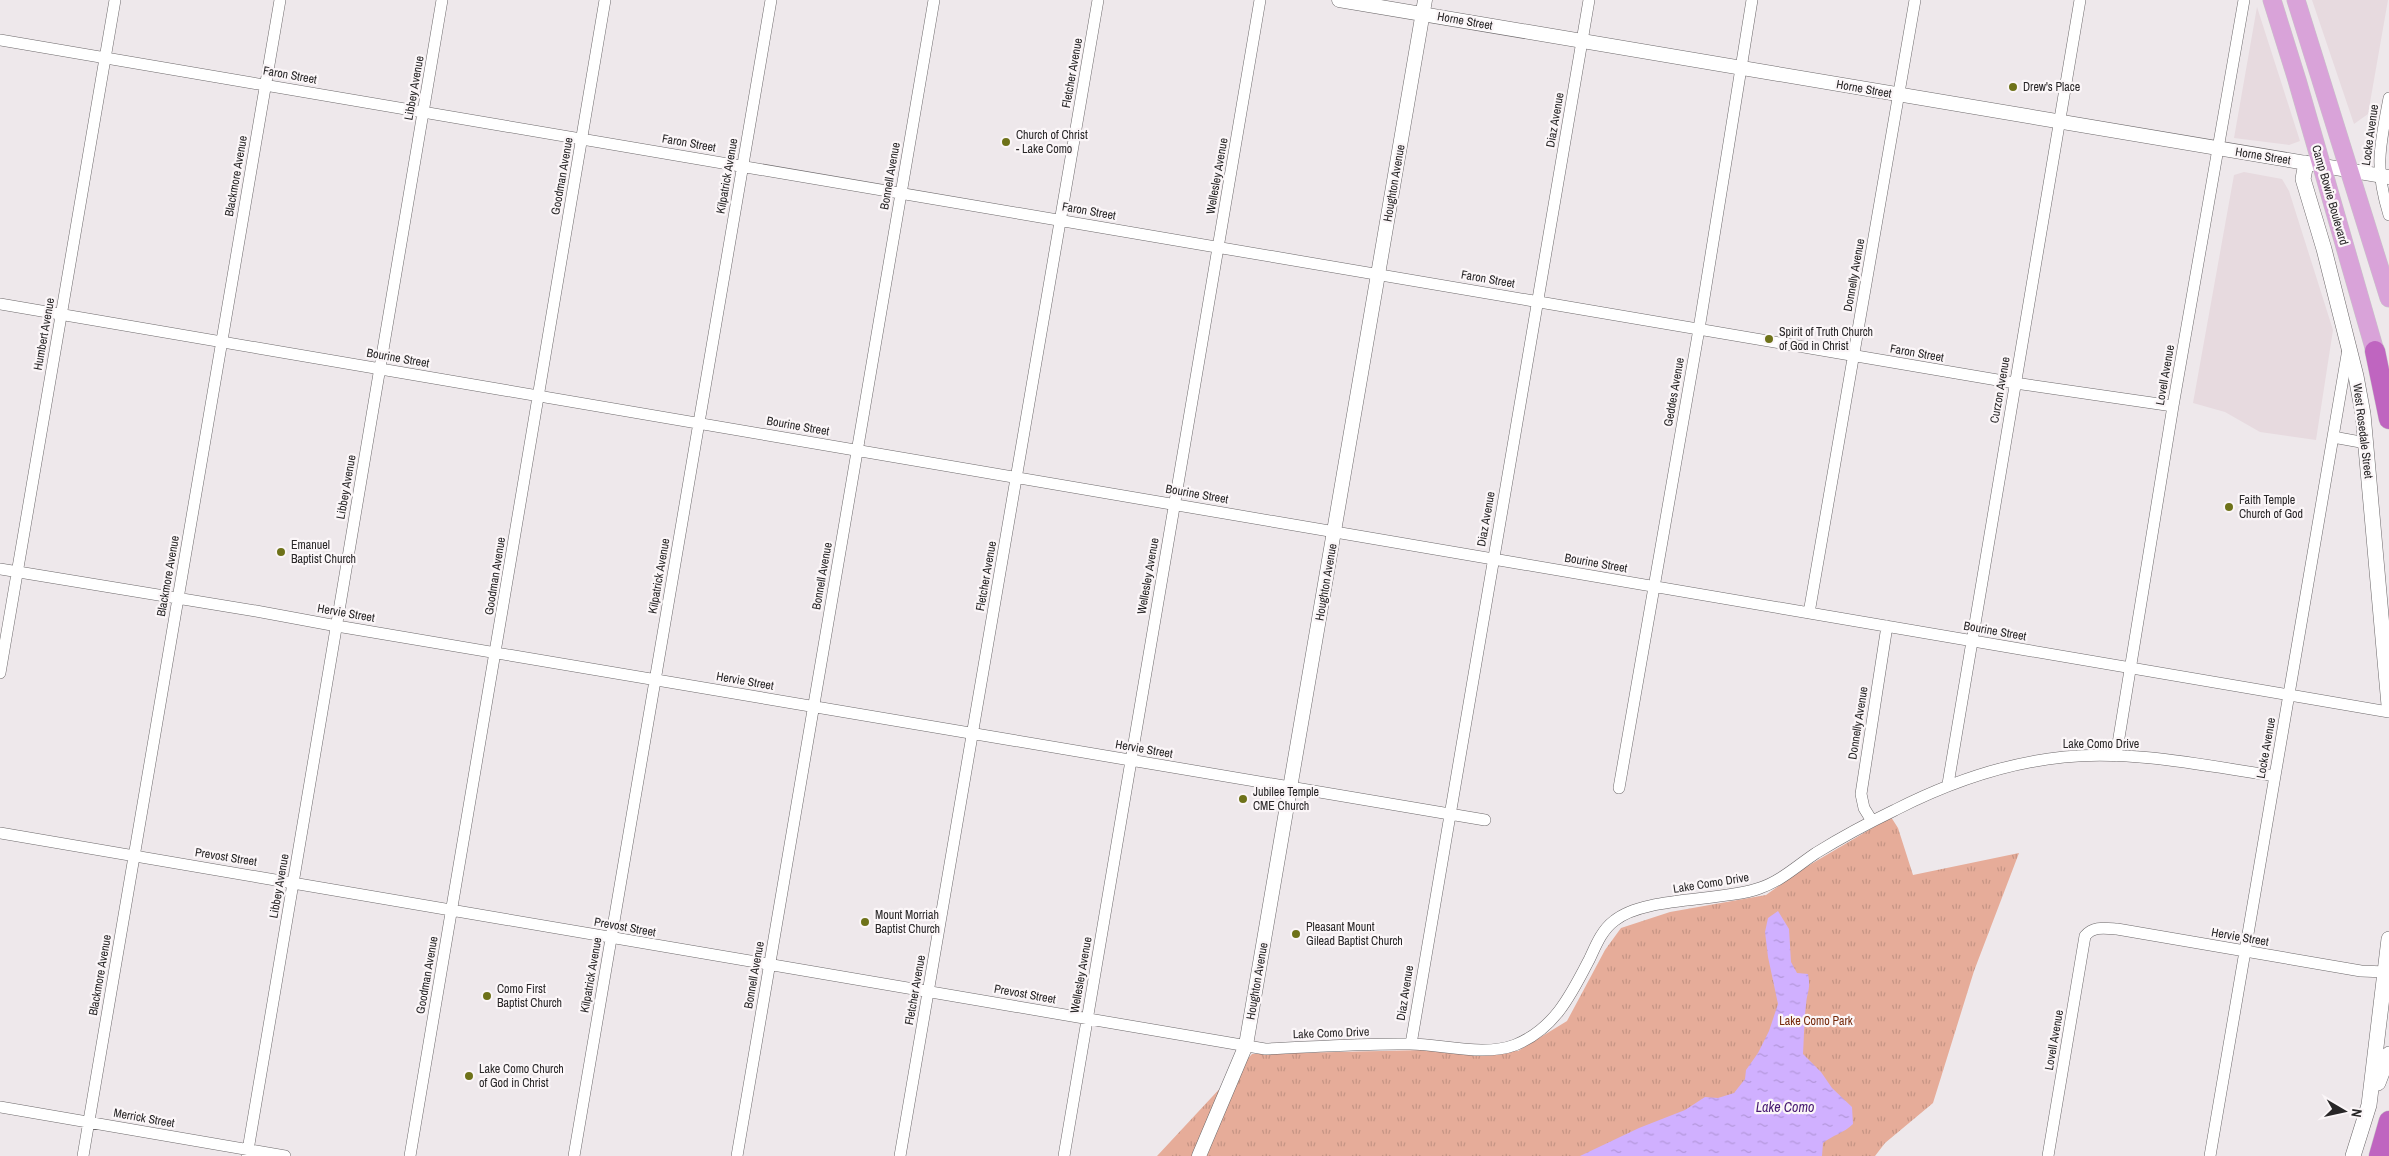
<svg xmlns="http://www.w3.org/2000/svg" width="2389" height="1156" font-family="'Archivo Narrow',sans-serif">
	<style>
		.built { fill: #e7dadf }
		.park { fill: url(#park-tufts) }
		.water { fill: url(#water-ripples) }
		.lines { fill: none; stroke-linecap: round; stroke-linejoin: round }
		.minor-casing { stroke: #6c686a; stroke-width: 12 }
		.tertiary-casing { stroke: #6c686a; stroke-width: 15 }
		.secondary-casing { stroke: #6c686a; stroke-width: 16 }
		.primary-casing { stroke: #c7c7c7; stroke-width: 19 }
		.motorway-casing { stroke: #c7c7c7; stroke-width: 21 }
		.minor { stroke: #fff; stroke-width: 11 }
		.tertiary { stroke: #fff; stroke-width: 14 }
		.secondary { stroke: #fff; stroke-width: 15 }
		.primary { stroke: #d9a3d9; stroke-width: 18 }
		.motorway { stroke: #bf65c0; stroke-width: 20 }
		.poi-dot { fill: #6e7219; stroke: #fbf6f8; stroke-width: 2 }
		.labels { text-anchor: middle; stroke-width: 4.5; stroke-linejoin: round; paint-order: stroke }
		.street-label { font-size: 12px; fill: #282627; stroke: #fbf6f8 }
		.poi-label { font-size: 12px; fill: #282627; stroke: #fbf6f8; text-anchor: start }
		.park-label { font-size: 12px; fill: #75290a; stroke: #fbf6f8 }
		.water-label { font-size: 14px; font-style: italic; fill: #451770; stroke: #fbf6f8 }
	</style>
	<defs>
		<pattern id="park-tufts" width="24" height="20" patternUnits="userSpaceOnUse" patternTransform="scale(1.25)"><rect width="24" height="20" fill="#e6ac99"/><path d="M3 7l-1-3M5 7V3M7 7l1-3M15 17l-1-3M17 17v-4M19 17l1-3" fill="none" stroke="#c59484"/></pattern>
		<pattern id="water-ripples" width="26" height="14" patternUnits="userSpaceOnUse" patternTransform="scale(1.25)"><rect width="26" height="14" fill="#d0b0ff"/><path d="M2 4q2-2 4 0t4 0M15 11q2-2 4 0t4 0" fill="none" stroke="#b397db"/></pattern>
	</defs>
	<rect width="100%" height="100%" fill="#eee8eb"/>
	<path class="built" d="M2312,0H2388L2368,114L2354,124Z
		M2257,7L2300,141L2289,145L2234,138Z
		M2244,172L2282,179L2289,191L2333,330L2316,440L2260,432L2225,412L2193,403L2234,175Z"/>
	<path class="park" d="M1891,817L1898,828L1913,875L2019,853L1974,971L1933,1103L1885,1143L1875,1156H1157L1252,1054L1426,1050L1518,1051L1567,1021L1605,950L1621,928L1670,912L1766,895L1801,870Z"/>
	<path class="water" d="M1778,911L1789,929L1791,962L1797,973L1808,974C1811,990 1807,991 1806,1005C1804,1022 1804,1037 1803,1054L1821,1072L1832,1088L1852,1107L1853,1124C1844,1133 1833,1135 1823,1143L1822,1156H1580L1639,1128L1685,1110L1705,1097L1718,1098L1734,1093L1745,1079L1746,1070L1758,1053L1769,1031L1778,1004L1768,957L1765,932L1768,918Z"/>
	<g class="lines">
		<defs>
			<path id="minor" d="M0,40L2015,383L2173,406
				M2389,98C2380,146 2374,167 2389,215
				M0,304L2389,712
				M2333,437L2366,443
				M0,569L256,611L337,626L1485,820
				M1809,613L1915,0
				M0,673L115,0
				M2116,756L2173,406L2244,0
				M1948,784L2080,0
				M1619,788L1699,329L1752,0
				M1872,821L1864,808L1861,794L1887,626
				M0,833L1265,1049C1313,1047 1362,1043 1410,1044C1443,1044 1483,1057 1515,1045C1555,1029 1572,993 1590,958C1596,945 1602,930 1614,921C1643,896 1722,902 1760,888C1781,881 1798,865 1816,853C1842,837 1868,823 1895,810C1948,783 2004,763 2064,757C2134,750 2206,766 2275,776
				M1411,1044L1589,0
				M0,1107L285,1156
				M83,1156L280,0
				M247,1156L442,0
				M410,1156L605,0
				M574,1156L771,0
				M737,1156L934,0
				M900,1156L1098,0
				M1064,1156L1260,0
				M2048,1156L2085,936C2093,926 2104,928 2117,929L2361,971L2386,972
				M2210,1156L2348,349"/>
			<path id="tertiary" d="M1339,0L2389,177
				M1199,1156L1246,1045L1425,0"/>
			<path id="secondary" d="M2306,163L2303,179L2324,249L2356,376L2363,414L2389,705
				M2378,1083L2389,1054
				M2353,1156L2369,1105L2389,939"/>
			<path id="primary" d="M2272,0L2297,80L2375,351
				M2296,0L2389,298"/>
			<path id="motorway" d="M2375,351L2389,419
				M2379,1156L2389,1121"/>
		</defs>
		<use href="#minor" class="minor-casing"/>
		<use href="#tertiary" class="tertiary-casing"/>
		<use href="#secondary" class="secondary-casing"/>
		<use href="#primary" class="primary-casing"/>
		<use href="#motorway" class="motorway-casing"/>
		<use href="#minor" class="minor"/>
		<use href="#tertiary" class="tertiary"/>
		<use href="#secondary" class="secondary"/>
		<use href="#primary" class="primary"/>
		<use href="#motorway" class="motorway"/>
	</g>
	<g class="poi-dot">
		<circle cx="2013" cy="87" r="5"/>
		<circle cx="1006" cy="142" r="5"/>
		<circle cx="1769" cy="339" r="5"/>
		<circle cx="2229" cy="507" r="5"/>
		<circle cx="281" cy="552" r="5"/>
		<circle cx="1243" cy="799" r="5"/>
		<circle cx="865" cy="922" r="5"/>
		<circle cx="1296" cy="934" r="5"/>
		<circle cx="487" cy="996" r="5"/>
		<circle cx="469" cy="1076" r="5"/>
	</g>
	<g class="labels">
		<g class="street-label">
			<text transform="translate(1465 21) rotate(10)" y="4">Horne Street</text>
			<text transform="translate(1072 73) rotate(-80)" y="4">Fletcher Avenue</text>
			<text transform="translate(290 75) rotate(10)" y="4">Faron Street</text>
			<text transform="translate(414 88) rotate(-80)" y="4">Libbey Avenue</text>
			<text transform="translate(1864 89) rotate(10)" y="4">Horne Street</text>
			<text transform="translate(1555 120) rotate(-80)" y="4">Diaz Avenue</text>
			<text transform="translate(2370 135) rotate(-82)" y="4">Locke Avenue</text>
			<text transform="translate(689 143) rotate(10)" y="4">Faron Street</text>
			<text transform="translate(2263 156) rotate(9)" y="4">Horne Street</text>
			<text transform="translate(236 176) rotate(-80)" y="4">Blackmore Avenue</text>
			<text transform="translate(562 176) rotate(-80)" y="4">Goodman Avenue</text>
			<text transform="translate(727 176) rotate(-80)" y="4">Kilpatrick Avenue</text>
			<text transform="translate(890 176) rotate(-80)" y="4">Bonnell Avenue</text>
			<text transform="translate(1217 176) rotate(-80)" y="4">Wellesley Avenue</text>
			<text transform="translate(1394 183) rotate(-80)" y="4">Houghton Avenue</text>
			<text transform="translate(2330 195) rotate(74)" y="4">Camp Bowie Boulevard</text>
			<text transform="translate(1089 211) rotate(10)" y="4">Faron Street</text>
			<text transform="translate(1854 275) rotate(-80)" y="4">Donnelly Avenue</text>
			<text transform="translate(1488 279) rotate(10)" y="4">Faron Street</text>
			<text transform="translate(44 334) rotate(-80)" y="4">Humbert Avenue</text>
			<text transform="translate(1917 353) rotate(10)" y="4">Faron Street</text>
			<text transform="translate(398 358) rotate(10)" y="4">Bourine Street</text>
			<text transform="translate(2165 375) rotate(-80)" y="4">Lovell Avenue</text>
			<text transform="translate(2000 390) rotate(-80)" y="4">Curzon Avenue</text>
			<text transform="translate(1674 392) rotate(-80)" y="4">Geddes Avenue</text>
			<text transform="translate(798 426) rotate(10)" y="4">Bourine Street</text>
			<text transform="translate(2363 431) rotate(83)" y="4">West Rosedale Street</text>
			<text transform="translate(346 487) rotate(-80)" y="4">Libbey Avenue</text>
			<text transform="translate(1197 494) rotate(10)" y="4">Bourine Street</text>
			<text transform="translate(1486 519) rotate(-80)" y="4">Diaz Avenue</text>
			<text transform="translate(1596 563) rotate(10)" y="4">Bourine Street</text>
			<text transform="translate(168 576) rotate(-80)" y="4">Blackmore Avenue</text>
			<text transform="translate(495 576) rotate(-81)" y="4">Goodman Avenue</text>
			<text transform="translate(659 576) rotate(-80)" y="4">Kilpatrick Avenue</text>
			<text transform="translate(822 576) rotate(-80)" y="4">Bonnell Avenue</text>
			<text transform="translate(986 576) rotate(-80)" y="4">Fletcher Avenue</text>
			<text transform="translate(1148 576) rotate(-80)" y="4">Wellesley Avenue</text>
			<text transform="translate(1326 582) rotate(-80)" y="4">Houghton Avenue</text>
			<text transform="translate(346 613) rotate(10)" y="4">Hervie Street</text>
			<text transform="translate(1995 631) rotate(10)" y="4">Bourine Street</text>
			<text transform="translate(745 681) rotate(10)" y="4">Hervie Street</text>
			<text transform="translate(1858 723) rotate(-81)" y="4">Donnelly Avenue</text>
			<text x="2101" y="748">Lake Como Drive</text>
			<text transform="translate(2266 748) rotate(-80)" y="4">Locke Avenue</text>
			<text transform="translate(1144 749) rotate(10)" y="4">Hervie Street</text>
			<text transform="translate(226 857) rotate(9)" y="4">Prevost Street</text>
			<text transform="translate(1711 883) rotate(-9)" y="4">Lake Como Drive</text>
			<text transform="translate(279 886) rotate(-80)" y="4">Libbey Avenue</text>
			<text transform="translate(625 927) rotate(10)" y="4">Prevost Street</text>
			<text transform="translate(2240 937) rotate(10)" y="4">Hervie Street</text>
			<text transform="translate(100 975) rotate(-80)" y="4">Blackmore Avenue</text>
			<text transform="translate(427 975) rotate(-80)" y="4">Goodman Avenue</text>
			<text transform="translate(591 975) rotate(-80)" y="4">Kilpatrick Avenue</text>
			<text transform="translate(754 975) rotate(-80)" y="4">Bonnell Avenue</text>
			<text transform="translate(1081 975) rotate(-80)" y="4">Wellesley Avenue</text>
			<text transform="translate(1257 981) rotate(-80)" y="4">Houghton Avenue</text>
			<text transform="translate(915 990) rotate(-80)" y="4">Fletcher Avenue</text>
			<text transform="translate(1405 993) rotate(-81)" y="4">Diaz Avenue</text>
			<text transform="translate(1025 994) rotate(10)" y="4">Prevost Street</text>
			<text transform="translate(1331 1033) rotate(-2)" y="4">Lake Como Drive</text>
			<text transform="translate(2054 1040) rotate(-80)" y="4">Lovell Avenue</text>
			<text transform="translate(144 1118) rotate(10)" y="4">Merrick Street</text>
		</g>
		<g class="poi-label">
			<text x="2023" y="91">Drew's Place</text>
			<text x="1016" y="139">Church of Christ<tspan x="1016" dy="14">- Lake Como</tspan></text>
			<text x="1779" y="336">Spirit of Truth Church<tspan x="1779" dy="14">of God in Christ</tspan></text>
			<text x="2239" y="504">Faith Temple<tspan x="2239" dy="14">Church of God</tspan></text>
			<text x="291" y="549">Emanuel<tspan x="291" dy="14">Baptist Church</tspan></text>
			<text x="1253" y="796">Jubilee Temple<tspan x="1253" dy="14">CME Church</tspan></text>
			<text x="875" y="919">Mount Morriah<tspan x="875" dy="14">Baptist Church</tspan></text>
			<text x="1306" y="931">Pleasant Mount<tspan x="1306" dy="14">Gilead Baptist Church</tspan></text>
			<text x="497" y="993">Como First<tspan x="497" dy="14">Baptist Church</tspan></text>
			<text x="479" y="1073">Lake Como Church<tspan x="479" dy="14">of God in Christ</tspan></text>
		</g>
		<g class="park-label">
			<text x="1816" y="1025">Lake Como Park</text>
		</g>
		<g class="water-label">
			<text x="1785" y="1112">Lake Como</text>
		</g>
	</g>
	<g transform="translate(2344 1111) rotate(99)" stroke="#fbf6f8" stroke-width="4" paint-order="stroke">
	<path d="M0-4L9 19L0 12L-9 19Z" fill="#282627"/>
	<text y="-8" font-size="14" font-weight="bold" text-anchor="middle" fill="#282627">N</text>
	</g>
</svg>
